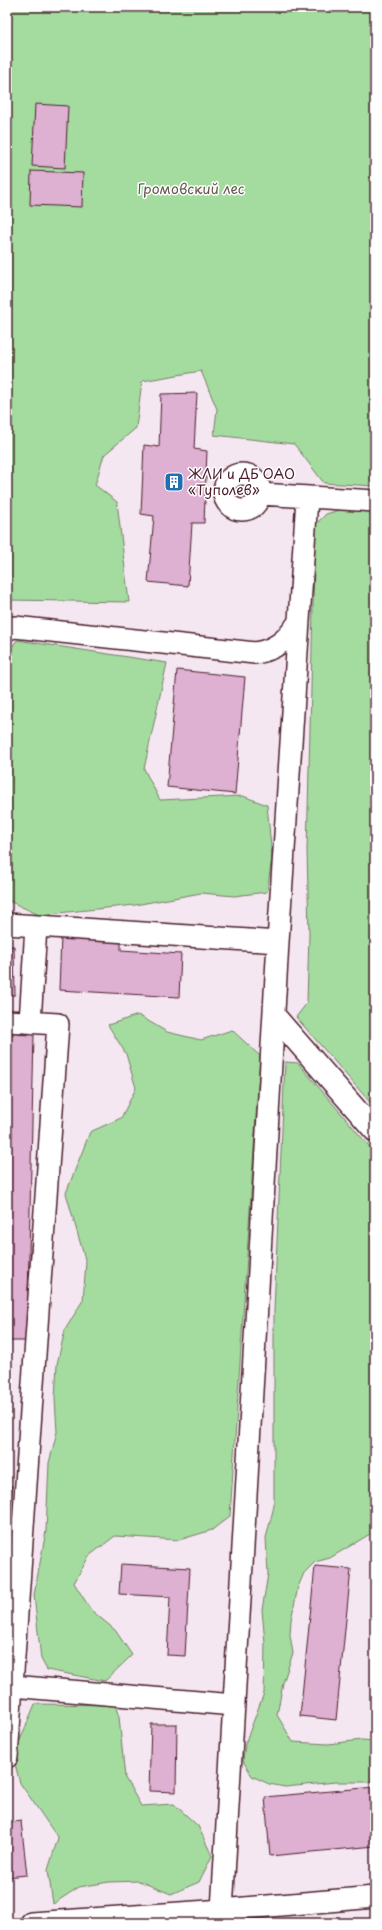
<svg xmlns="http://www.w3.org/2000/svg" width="382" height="1930" font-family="'Playpen Sans',sans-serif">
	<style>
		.built { fill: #f5e7f2 }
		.green { fill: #a4dca0; stroke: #777e66 }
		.building { fill: #deb0d2; stroke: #4a1f2b }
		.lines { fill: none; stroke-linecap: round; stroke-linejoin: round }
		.minor-casing { stroke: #4a1f2b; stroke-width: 24 }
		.minor { stroke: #fff; stroke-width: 21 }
		.labels { text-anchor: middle; stroke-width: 3; stroke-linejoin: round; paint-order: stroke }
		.park-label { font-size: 14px; fill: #65584e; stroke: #fff }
		.poi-label { font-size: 14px; fill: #4a1f2b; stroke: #fff; text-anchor: start }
	</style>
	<rect width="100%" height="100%" fill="#fff"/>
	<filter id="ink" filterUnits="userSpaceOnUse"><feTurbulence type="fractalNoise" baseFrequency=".025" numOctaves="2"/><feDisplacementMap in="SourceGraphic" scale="8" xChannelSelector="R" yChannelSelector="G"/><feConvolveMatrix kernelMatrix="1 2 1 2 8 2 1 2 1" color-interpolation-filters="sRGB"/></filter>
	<g filter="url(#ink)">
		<path class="built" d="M7,7H375V1923H7Z"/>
		<path class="green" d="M7,7H375V486L324,483L294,444L214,435L217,409L201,371L142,381L136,428L104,455L95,485L117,502L129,602L7,600Z
			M343,509L375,510V1108L296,1017L307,1003L309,934L307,850L315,525L326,514Z
			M17,640L167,663L144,769L160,800L243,796L267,805L272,857L267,892L234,896L201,893L135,905L39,915L7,900L8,802L7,654Z
			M138,1015L167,1032L201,1040L232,1030L260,1056L230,1516L212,1530L179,1540L115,1536L89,1556L74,1583L91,1610L115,1630L132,1655L105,1681L47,1670L41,1659L34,1595L46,1531L49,1463L57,1432L55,1399L57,1364L65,1330L83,1300L86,1263L66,1193L90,1132L121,1118L136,1088L126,1054L108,1025Z
			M285,1062L298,1063L375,1153V1531L330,1558L315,1562L304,1573L298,1587L291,1620L290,1635L293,1653L283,1683L277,1715L293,1742L328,1744L362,1740L375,1741V1766L371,1782H336L285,1787L269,1784L252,1776L243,1761L245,1744L264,1693L265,1643L262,1610L268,1574L266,1538L274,1506V1310Z
			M35,1704L115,1705L119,1717L125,1778L141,1806L174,1804L198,1826L212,1856L199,1882L171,1894L139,1881L109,1882L79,1887L53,1904L48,1870L58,1838L20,1783L13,1757Z"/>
		<path class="building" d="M35,104L68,106L65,168L32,166Z
			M31,171L83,173L82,207L30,205Z
			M197,393L194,449L207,451L204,523H192L188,586L148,582L154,516L141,514L144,445L159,447L161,394Z
			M177,670L245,677L235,794L167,787Z
			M61,937L121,940V950L181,954L179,997L59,990Z
			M14,946L15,995H7V947Z
			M7,1034L34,1035L27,1341H7Z
			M7,1486H12L7,1568Z
			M121,1564L190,1568L185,1656L167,1655L170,1597L119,1594Z
			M315,1566L351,1569L336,1720L300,1716Z
			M151,1724H177L176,1792L149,1791Z
			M375,1787V1846L270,1856L265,1797Z
			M21,1821L27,1875L7,1877V1823Z"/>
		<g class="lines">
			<defs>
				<path id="minor" d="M224 492a18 18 0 1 1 36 0a18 18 0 1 1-36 0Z
					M260,494L375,501
					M7,629L15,627L255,653C275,650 287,640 298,623
					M7,924L278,942
					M274,1015L375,1131
					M7,1021L58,1024L7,1757
					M30,1022L36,927
					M12,1686L234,1705
					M222,1910L278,942L307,498
					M31,1923L209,1911L375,1897"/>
			</defs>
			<use href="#minor" class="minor-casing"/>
			<use href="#minor" class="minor"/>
		</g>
	</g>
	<defs>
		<symbol id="building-square" viewBox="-11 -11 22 22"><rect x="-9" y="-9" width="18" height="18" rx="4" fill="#1f6fb2" stroke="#fff"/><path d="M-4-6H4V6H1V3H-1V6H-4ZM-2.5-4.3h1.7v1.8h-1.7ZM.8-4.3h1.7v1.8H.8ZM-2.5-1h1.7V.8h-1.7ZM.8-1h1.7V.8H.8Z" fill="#fff"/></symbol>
	</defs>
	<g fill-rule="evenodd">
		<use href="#building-square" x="163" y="471" width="22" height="22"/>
	</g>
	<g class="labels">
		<g class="park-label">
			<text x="191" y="194">Громовский лес</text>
		</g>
		<g class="poi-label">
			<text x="188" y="479">ЖЛИ и ДБ ОАО<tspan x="188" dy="16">«Туполев»</tspan></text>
		</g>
	</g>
	<rect width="382" height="1930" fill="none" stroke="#fff" stroke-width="24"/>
	<rect x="12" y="12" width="358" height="1906" fill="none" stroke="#4a1f2b" stroke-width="1.5" filter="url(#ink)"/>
</svg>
